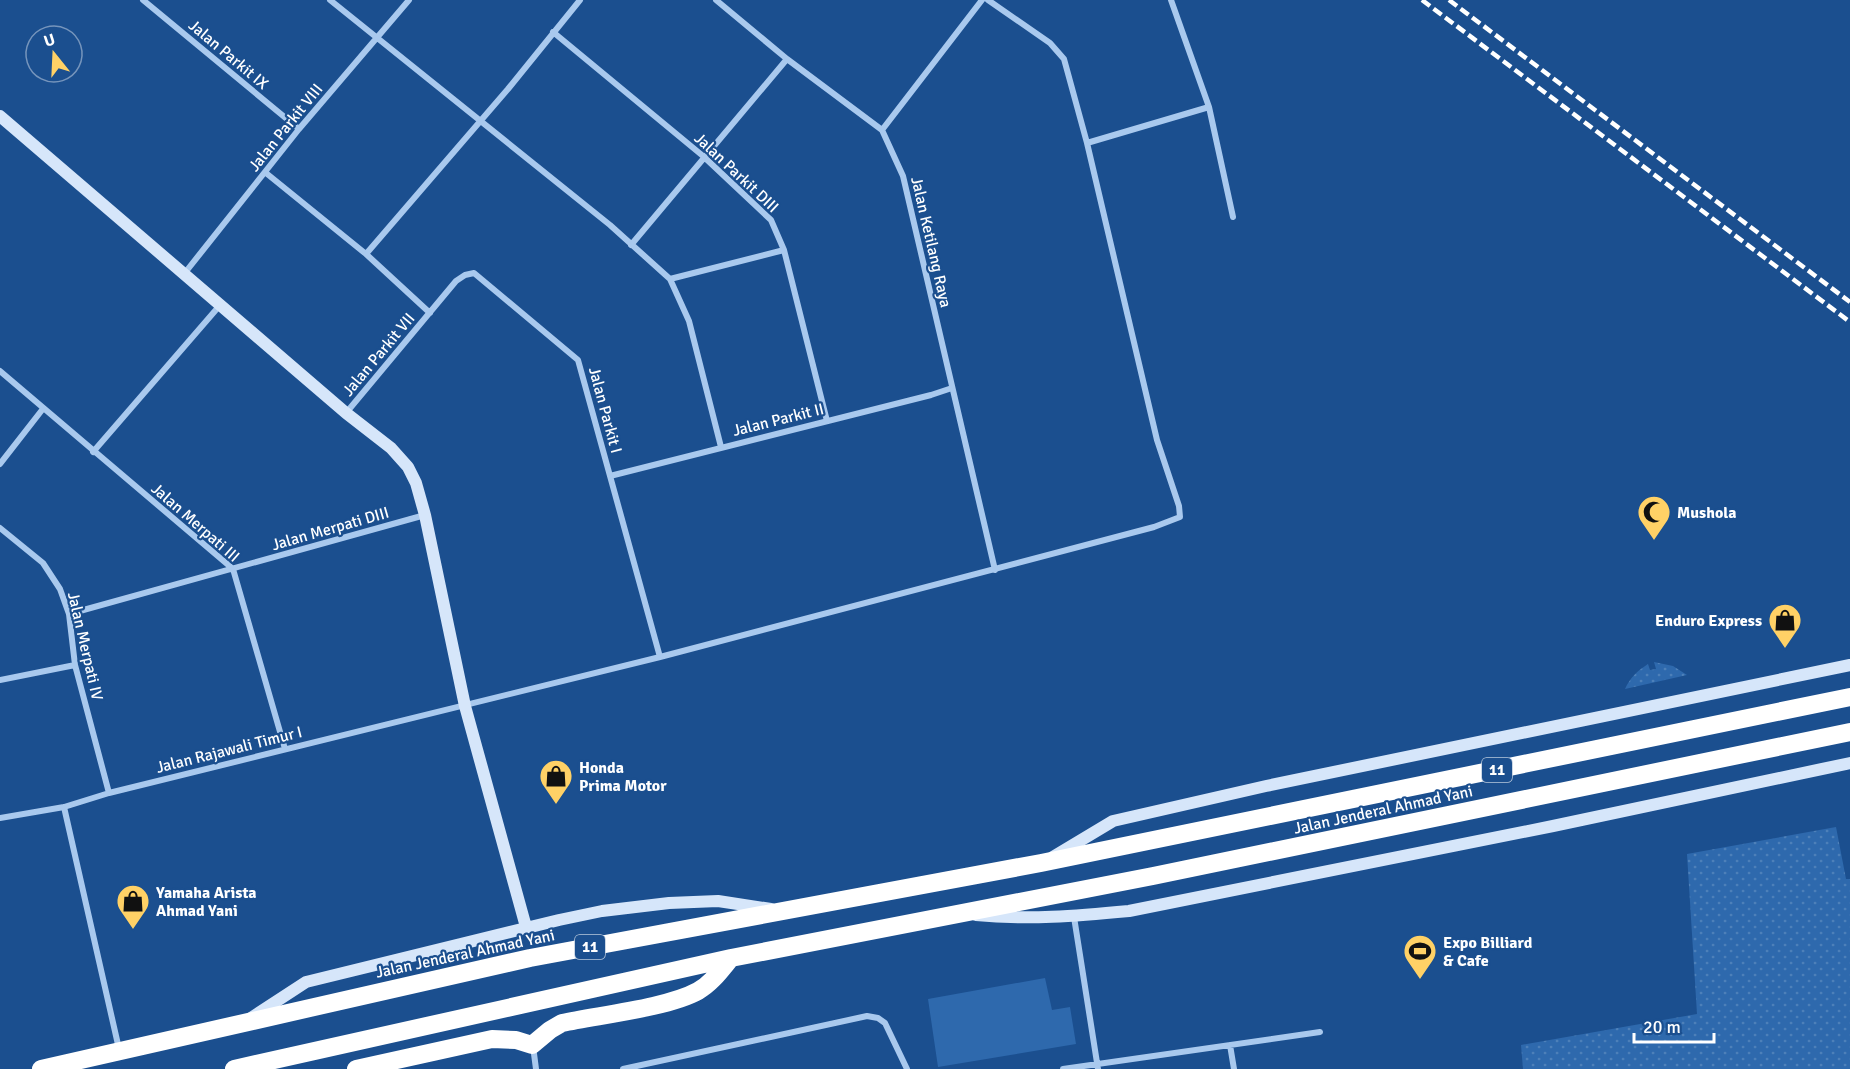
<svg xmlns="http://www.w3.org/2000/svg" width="1850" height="1069" font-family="Signika,sans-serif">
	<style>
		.grass { fill: url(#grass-dots) }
		.pitch { fill: #2e69ad }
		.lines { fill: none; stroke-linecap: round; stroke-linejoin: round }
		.street { stroke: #a9c9ee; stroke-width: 6 }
		.secondary { stroke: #d6e6fa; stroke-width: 12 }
		.highway { stroke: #fff; stroke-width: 18 }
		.rail { stroke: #fff; stroke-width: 4.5; stroke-dasharray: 10 4.5; stroke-linecap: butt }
		.labels { text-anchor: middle; stroke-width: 4.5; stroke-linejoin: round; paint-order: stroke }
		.shield { fill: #1b4f8f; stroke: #bbcadd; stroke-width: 1.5 }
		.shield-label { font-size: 15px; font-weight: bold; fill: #fff }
		.street-label { font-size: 16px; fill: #fff; stroke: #1b4f8f }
		.poi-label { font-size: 16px; font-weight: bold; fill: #fff; stroke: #1b4f8f; text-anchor: start }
	</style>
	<defs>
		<pattern id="grass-dots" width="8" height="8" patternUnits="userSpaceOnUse" patternTransform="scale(1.5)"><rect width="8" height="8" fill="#2e69ad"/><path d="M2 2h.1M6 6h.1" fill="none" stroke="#4d80b9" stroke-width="1.8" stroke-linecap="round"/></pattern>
	</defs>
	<rect width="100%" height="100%" fill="#1b4f8f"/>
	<path class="grass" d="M1654,662L1673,666L1687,675L1625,689C1630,678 1637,671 1648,664L1650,670L1656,669Z
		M1836,827L1846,879H1850V1069H1523L1521,1045L1697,1014L1687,854Z"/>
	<path class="pitch" d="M1045,978L1052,1010L1070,1007L1076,1044L938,1067L928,999Z"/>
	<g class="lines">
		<path class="street" d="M143,0L299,129
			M330,0L610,225L670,279L689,321L721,447
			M716,0L787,59L882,130L903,176L995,570
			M1171,0L1209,107L1233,217
			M553,32L703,156L771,220L784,250L827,421
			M882,130L982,0
			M1087,143L1209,107
			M266,173L366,254L430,313
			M631,245L787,59
			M366,254L508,89L580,0
			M184,274L299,129L409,0
			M670,279L784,250
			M0,371L233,569L285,749
			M346,413L456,281L465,275L474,273L578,360L660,657
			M93,452L221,304
			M0,464L42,410
			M610,476L931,395L952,388
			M0,528L43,563L60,589L69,614L75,665L109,793
			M69,614L425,515
			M0,680L75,665
			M64,807L119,1049
			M0,818L64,807L109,793L660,657L1154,527L1180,517L1179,506L1157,440L1087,143L1064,59L1050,43L988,0
			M1074,917L1098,1069
			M1230,1045L1234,1069
			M533,1046L536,1069
			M623,1069L867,1016L878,1018L885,1023L907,1069
			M1063,1069L1320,1032"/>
		<path class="secondary" d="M0,116L346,413L391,448L408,467L416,483L425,515L465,706L526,927
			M1053,857L1113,821L1266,786L1850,665
			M976,915C1027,920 1077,916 1129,911L1553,826L1850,763
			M251,1018L306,982L559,920L602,911L669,903L718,901L771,909"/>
		<path class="highway" d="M41,1069L530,958L1041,863L1850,697
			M234,1069L731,958L1153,876L1850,732
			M356,1069L492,1039L516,1040L532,1045L550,1030L562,1023C599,1015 667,1008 698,991C712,983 721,970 731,958"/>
		<path class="rail" d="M1422,0L1850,322
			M1449,0L1850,302"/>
	</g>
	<defs>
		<symbol id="mosque-pin" viewBox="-11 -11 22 30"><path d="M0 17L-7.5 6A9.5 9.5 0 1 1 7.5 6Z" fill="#ffd166" stroke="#1b4f8f"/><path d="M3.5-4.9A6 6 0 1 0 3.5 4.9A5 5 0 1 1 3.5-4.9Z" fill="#111"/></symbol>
		<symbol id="shop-pin" viewBox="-11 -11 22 30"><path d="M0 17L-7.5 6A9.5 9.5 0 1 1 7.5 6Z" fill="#ffd166" stroke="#1b4f8f"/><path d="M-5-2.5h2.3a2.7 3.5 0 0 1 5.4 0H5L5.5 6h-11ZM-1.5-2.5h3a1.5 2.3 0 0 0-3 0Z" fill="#111"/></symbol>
		<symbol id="stadium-pin" viewBox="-11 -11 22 30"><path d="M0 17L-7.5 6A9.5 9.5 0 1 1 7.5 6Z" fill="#ffd166" stroke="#1b4f8f"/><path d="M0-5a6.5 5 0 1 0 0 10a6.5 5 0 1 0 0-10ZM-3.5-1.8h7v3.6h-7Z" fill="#111"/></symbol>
	</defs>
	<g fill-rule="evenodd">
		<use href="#mosque-pin" x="1635" y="493" width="38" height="52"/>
		<use href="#shop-pin" x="1766" y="601" width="38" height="52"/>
		<use href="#shop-pin" x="537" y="757" width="38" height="52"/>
		<use href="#shop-pin" x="114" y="882" width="38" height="52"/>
		<use href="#stadium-pin" x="1401" y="932" width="38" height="52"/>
	</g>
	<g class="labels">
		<g class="shield">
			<rect x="1482" y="758" width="30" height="24" rx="4.5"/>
			<rect x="575" y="935" width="30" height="24" rx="4.5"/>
		</g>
		<g class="shield-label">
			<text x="1497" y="775">11</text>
			<text x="590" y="952">11</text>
		</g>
		<g class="street-label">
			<text transform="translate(229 54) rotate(40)" y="6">Jalan Parkit IX</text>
			<text transform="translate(285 127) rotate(-51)" y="6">Jalan Parkit VIII</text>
			<text transform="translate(737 172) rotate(43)" y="6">Jalan Parkit DIII</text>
			<text transform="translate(932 242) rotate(77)" y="6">Jalan Ketilang Raya</text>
			<text transform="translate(378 354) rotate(-50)" y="6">Jalan Parkit VII</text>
			<text transform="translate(606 410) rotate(75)" y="6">Jalan Parkit I</text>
			<text transform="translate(778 419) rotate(-14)" y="6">Jalan Parkit II</text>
			<text transform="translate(196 522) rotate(41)" y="6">Jalan Merpati III</text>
			<text transform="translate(330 528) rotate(-16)" y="6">Jalan Merpati DIII</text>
			<text transform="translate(86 646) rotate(77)" y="6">Jalan Merpati IV</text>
			<text transform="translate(229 749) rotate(-14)" y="6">Jalan Rajawali Timur I</text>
			<text transform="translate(1383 809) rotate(-12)" y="6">Jalan Jenderal Ahmad Yani</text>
			<text transform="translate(465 953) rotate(-12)" y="6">Jalan Jenderal Ahmad Yani</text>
		</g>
		<g class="poi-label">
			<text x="1677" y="518">Mushola</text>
			<text x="1762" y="626" text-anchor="end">Enduro Express</text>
			<text x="579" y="773">Honda<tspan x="579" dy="18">Prima Motor</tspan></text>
			<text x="156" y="898">Yamaha Arista<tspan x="156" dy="18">Ahmad Yani</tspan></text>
			<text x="1443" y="948">Expo Billiard<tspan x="1443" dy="18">&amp; Cafe</tspan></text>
		</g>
	</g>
	<g transform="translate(54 54) rotate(342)"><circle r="28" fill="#1b4f8f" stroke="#7695bc" stroke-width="1.5"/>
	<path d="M0-4.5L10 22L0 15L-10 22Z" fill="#ffd166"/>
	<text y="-9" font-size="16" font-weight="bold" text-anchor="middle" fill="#ffffff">U</text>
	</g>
	<path d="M1634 1033v9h80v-9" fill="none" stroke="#ffffff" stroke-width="3"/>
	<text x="1643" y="1033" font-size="18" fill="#ffffff" stroke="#1b4f8f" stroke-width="4.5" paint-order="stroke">20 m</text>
</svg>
